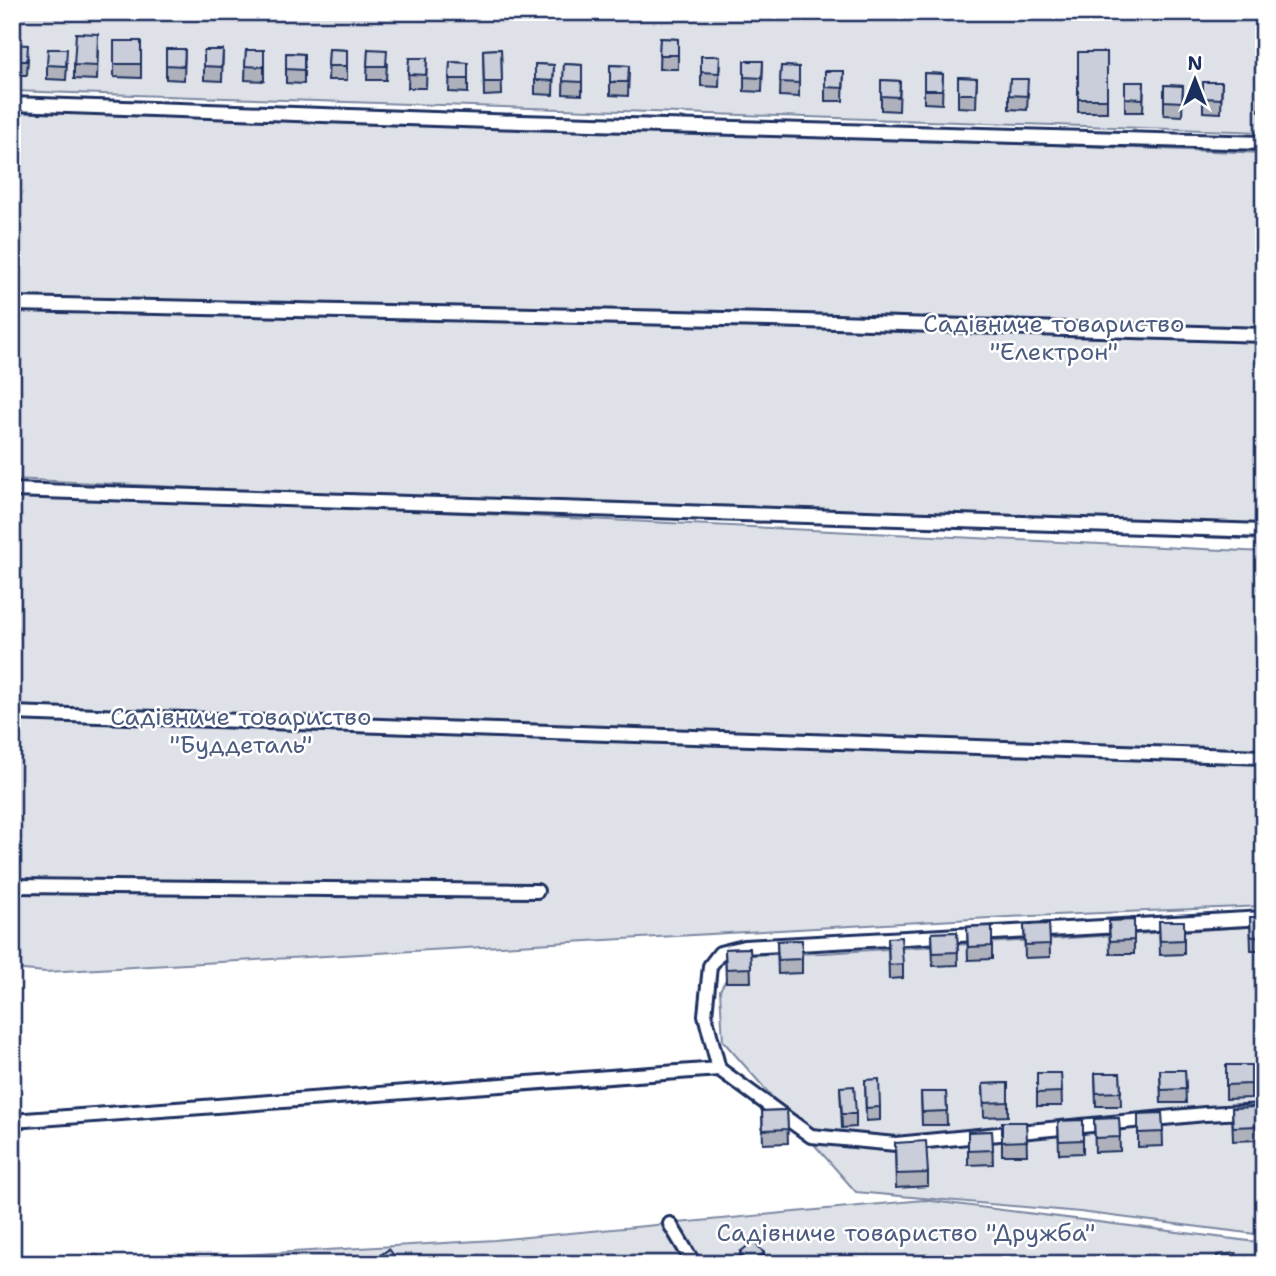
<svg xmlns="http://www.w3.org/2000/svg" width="1276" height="1276" font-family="'Shantell Sans',sans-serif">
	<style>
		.green { fill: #dee1e7; stroke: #7c88a2; stroke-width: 2 }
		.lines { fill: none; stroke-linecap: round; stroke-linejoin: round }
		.service-casing { stroke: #1b2f5e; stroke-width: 18 }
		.service { stroke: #fff; stroke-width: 12 }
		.wall { fill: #aeb1bb; stroke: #1b2f5e; stroke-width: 2 }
		.shaded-wall { fill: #8d9099; stroke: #1b2f5e; stroke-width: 2 }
		.building { fill: #caceda; stroke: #1b2f5e; stroke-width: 2 }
		.labels { text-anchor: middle; stroke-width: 5; stroke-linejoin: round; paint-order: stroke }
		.park-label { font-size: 24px; fill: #4c5c80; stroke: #fff }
	</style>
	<rect width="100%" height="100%" fill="#fff"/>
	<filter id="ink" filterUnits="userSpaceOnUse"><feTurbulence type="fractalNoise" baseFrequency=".0143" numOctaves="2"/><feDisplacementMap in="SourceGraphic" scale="14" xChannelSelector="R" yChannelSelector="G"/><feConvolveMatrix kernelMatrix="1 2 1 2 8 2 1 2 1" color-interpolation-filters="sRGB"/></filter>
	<g filter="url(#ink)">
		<path class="green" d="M12,12H1264V132L12,91Z
			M12,105L1264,153V540L12,479Z
			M12,491L1264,552V906L1007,917L46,972L12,969Z
			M1264,926V1235L1080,1212L856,1192L723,1041L720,990L740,955L823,953Z
			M924,1200L1264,1243V1264H157L159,1260L495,1240Z
			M97,1255L111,1264H18Z"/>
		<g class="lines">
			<defs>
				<path id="service" d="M12,104L521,122L1264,143
					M12,304L770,320L1264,335
					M12,490L1264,531
					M12,713L1264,757
					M12,886L537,891
					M719,1069L811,1136L896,1144L1205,1114L1264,1111
					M12,1121L719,1069L705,1015L710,966L720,953L744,947L1264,918
					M670,1224L694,1264"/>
			</defs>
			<use href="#service" class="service-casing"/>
			<use href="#service" class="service"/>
		</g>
		<path class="wall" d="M660,38L678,39V69H659Z
			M114,41H141V78L114,77Z
			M12,44L28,58L27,75H12Z
			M98,47L97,80L74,79V65Z
			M166,49H185L184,80L166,79Z
			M329,49L347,50V80H328Z
			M368,49L387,63L386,80H367Z
			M501,49L502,95L484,96L483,50Z
			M223,50L222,81L204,80V66Z
			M246,50H264V81L245,80Z
			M1078,52H1107V112H1078Z
			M286,53L304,54V84L286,83Z
			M701,56H720L719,87L701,86Z
			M409,58H427L426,88H408Z
			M744,61H763L762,92L744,91Z
			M450,62L468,63V93L449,92Z
			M67,63L66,80L47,79V65Z
			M535,64L554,65L553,95L535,94Z
			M564,64L582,65V95L563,94Z
			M610,65L629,66L628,96L610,95Z
			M781,66L799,67V97L780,96Z
			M1259,69H1264V111H1259Z
			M825,71H844L843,101H825Z
			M924,73L943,74L942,104L924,103Z
			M958,77L977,78L976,108L958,107Z
			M881,80L900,81L899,111L881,110Z
			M1125,82H1144L1143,112H1125Z
			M1203,82H1222L1221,113L1203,112Z
			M1164,85L1183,86L1182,116L1164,115Z
			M1028,93L1027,110L1009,109V95Z
			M1250,917H1264V950H1251Z
			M1134,920V954H1110L1109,921Z
			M1159,921H1184V954L1160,955Z
			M1049,924L1050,957L1025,958L1024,925Z
			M992,926V959L968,960L967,927Z
			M957,932L958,965L933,966L932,933Z
			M888,938L903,964V978L889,979Z
			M802,940V973L778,974L777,941Z
			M750,948L751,982H726L725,949Z
			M1226,1065H1251V1098L1226,1099Z
			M1160,1070H1185L1186,1103H1161Z
			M1037,1073H1061L1062,1106H1037Z
			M1095,1073H1120L1121,1106H1096Z
			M865,1080L880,1107V1120L866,1121Z
			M1008,1083V1116L984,1117L983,1084Z
			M840,1087L856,1114V1127L842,1128Z
			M921,1092H946L947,1125H922Z
			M1257,1107L1258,1140L1233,1141L1232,1108Z
			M787,1110L788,1143L763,1144L762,1111Z
			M1162,1113L1163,1146L1138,1147V1114Z
			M1119,1118L1120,1151L1095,1152L1094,1119Z
			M1083,1120V1153L1059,1154L1058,1121Z
			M1002,1122H1026L1027,1155H1002Z
			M992,1131L993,1164L968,1165V1132Z
			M895,1143L928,1173V1186L896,1188Z
			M740,1252L764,1264H740Z"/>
		<path class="shaded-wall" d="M764,1253V1264H750Z"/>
		<path class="building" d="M76,33L98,34L97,66L74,65Z
			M660,38L678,39V55H659Z
			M114,41H141V64H114Z
			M12,44L28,45L27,61H12Z
			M48,49H67L66,66L47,65Z
			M166,49H185L184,66L166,65Z
			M329,49L347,50V66H328Z
			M368,49L387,50L386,66H367Z
			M501,49L502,82H484L483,50Z
			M204,50H223L222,67L204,66Z
			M246,50H264V67L245,66Z
			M1078,52H1107V99H1078Z
			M286,53L304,54V70L286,69Z
			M701,56H720L719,73L701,72Z
			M409,58H427L426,75L408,74Z
			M744,61H763L762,78L744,77Z
			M450,62L468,63V79H449Z
			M535,64L554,65L553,81L535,80Z
			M564,64L582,65V82L563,81Z
			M610,65L629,66L628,82H610Z
			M781,66L799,67V83L780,82Z
			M1259,69H1264V98H1259Z
			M825,71H844L843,88L825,87Z
			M924,73L943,74L942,90H924Z
			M958,77L977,78L976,94H958Z
			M1010,79H1028L1027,96L1009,95Z
			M881,80L900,81L899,97L881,96Z
			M1125,82H1144L1143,99L1125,98Z
			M1203,82H1222L1221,99L1203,98Z
			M1164,85L1183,86L1182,102L1164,101Z
			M1250,917H1264V936L1251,937Z
			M1134,920V940L1110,941L1109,921Z
			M1159,921H1184V940L1160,941Z
			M1049,924L1050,944L1025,945L1024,925Z
			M992,926V946L968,947L967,927Z
			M957,932L958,952L933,953L932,933Z
			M901,937L903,964L889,965L888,938Z
			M802,940V959L778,960L777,941Z
			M750,948L751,968L726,969L725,949Z
			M1226,1065H1251V1084L1226,1085Z
			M1160,1070H1185L1186,1089L1161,1090Z
			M1037,1073H1061L1062,1092L1037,1093Z
			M1095,1073H1120L1121,1092L1096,1093Z
			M879,1079L880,1107L866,1108L865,1080Z
			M1008,1083V1102L984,1103L983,1084Z
			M854,1086L856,1114H842L840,1087Z
			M921,1092H946L947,1111L922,1112Z
			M1257,1107L1258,1126L1233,1127L1232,1108Z
			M787,1110L788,1129L763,1130L762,1111Z
			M1162,1113L1163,1132L1138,1133V1114Z
			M1119,1118L1120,1137L1095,1138L1094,1119Z
			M1083,1120V1140L1059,1141L1058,1121Z
			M1002,1122H1026L1027,1141L1002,1142Z
			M992,1131L993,1150L968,1151V1132Z
			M926,1141L928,1173L896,1174L895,1143Z
			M754,1241L764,1253L749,1264L740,1252Z
			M389,1249L398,1261L395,1264H377L374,1260Z
			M1236,1253L1237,1264H1217V1255Z"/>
	</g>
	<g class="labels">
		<g class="park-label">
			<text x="1054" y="332">Садівниче товариство<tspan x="1054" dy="28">"Електрон"</tspan></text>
			<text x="241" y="725">Садівниче товариство<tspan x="241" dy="28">"Буддеталь"</tspan></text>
			<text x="906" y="1241">Садівниче товариство "Дружба"</text>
		</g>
	</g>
	<rect width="1276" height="1276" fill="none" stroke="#fff" stroke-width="42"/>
	<rect x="21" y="21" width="1234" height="1234" fill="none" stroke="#1b2f5e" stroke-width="2.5" filter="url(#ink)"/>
	<g transform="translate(1195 80)" stroke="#ffffff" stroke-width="5" paint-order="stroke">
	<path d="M0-5L12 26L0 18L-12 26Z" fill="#1b2f5e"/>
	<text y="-10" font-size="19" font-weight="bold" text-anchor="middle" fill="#1b2f5e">N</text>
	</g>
</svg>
